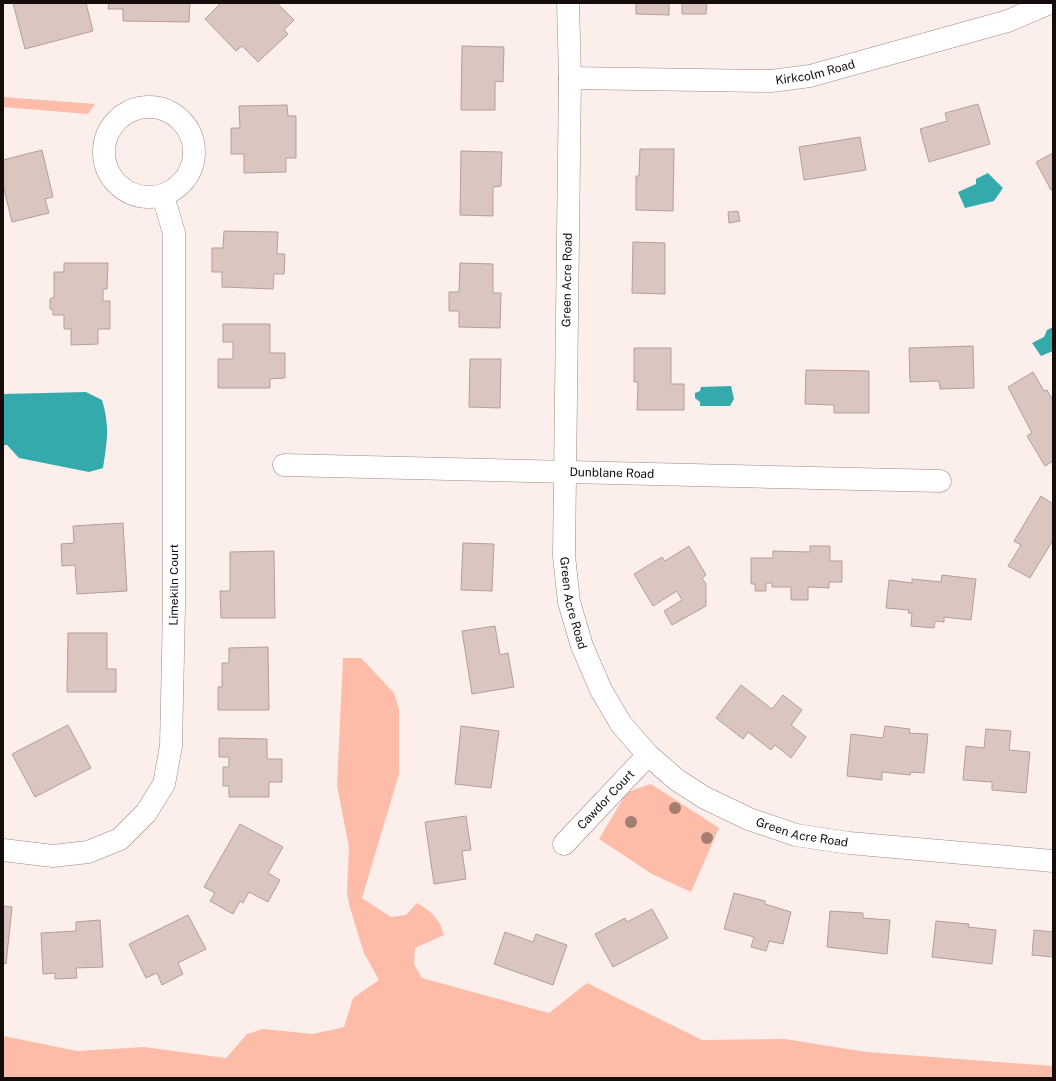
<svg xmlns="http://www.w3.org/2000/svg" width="1056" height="1081" font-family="'Public Sans',sans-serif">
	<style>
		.green { fill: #fdbca8 }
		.water { fill: #35aaac }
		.building { fill: #dac5bf; stroke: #b39f99 }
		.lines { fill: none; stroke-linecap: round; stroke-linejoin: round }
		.minor-casing { stroke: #9c8983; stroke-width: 23 }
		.minor { stroke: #fff; stroke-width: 22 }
		.tree { fill: #a37d70 }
		.labels { text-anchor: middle; stroke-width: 3; stroke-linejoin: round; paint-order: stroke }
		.street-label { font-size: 12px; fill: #140d0b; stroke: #fff }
	</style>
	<rect width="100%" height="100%" fill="#fcefeb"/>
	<path class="green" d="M3,97L95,104L88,114L3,107Z
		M343,658H361L394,693L399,709V774L362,898L391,917L406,915L417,903C432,912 440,919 444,935L415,948L414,964L422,978L549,1013L587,983L702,1040L785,1039L866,1052L1053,1066V1078H3V1036L77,1051L144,1047L226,1058L247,1034L263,1029L313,1034L344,1027L353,998L379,980L364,953L350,908L347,893L349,847L337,786Z
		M651,784L719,828L691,892L652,874L599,839L627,792Z"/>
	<path class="water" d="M988,173L1003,188L994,201L965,208L958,192L976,184V179Z
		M1053,327V351L1041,356L1032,343L1044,337L1047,330Z
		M731,386L734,399L730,406H700V402L695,398V393L700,391L701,387Z
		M86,392L102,400C110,426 107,442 103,468L89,472L19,458L7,445H3V394Z"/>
	<path class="building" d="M13,3H86L93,31L25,49Z
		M109,3H190L189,22L123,21V9H108Z
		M221,3H277L294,20L284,30L288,34L258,62L242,46L236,51L205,19Z
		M636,3H669V15L636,14Z
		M682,3H707L706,14H682Z
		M462,46L504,47L503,82L495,81V110H461Z
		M978,104L990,144L929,162L920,129L947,121L945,113Z
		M287,105L288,116H296V158H286V172L244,173V154H231V128H240L239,106Z
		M860,137L866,170L804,180L799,147Z
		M640,149H674L673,211L636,210V176H639Z
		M42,150L53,197L45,199L49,213L12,222L3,185V160Z
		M461,151L502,152L501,186L493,187V216L460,215Z
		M1053,153V189L1051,190L1036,162Z
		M738,211L740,221L729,223L728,212Z
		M224,231L278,232L277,254H285L284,274H274L273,289L222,287V272H212V248H223Z
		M633,242L665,243V294L632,293Z
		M64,263H108L107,289H103V301H110V329H98V344L71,345V329H64V315H53V310L50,309V299L54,297V272H64Z
		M460,263L493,264V293H501L500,328L459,327V311H449V292H459Z
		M223,324H270V353H285V378L270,379V388H218V359H233V342H223Z
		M973,346L974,388L940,389L939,381L910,382L909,348Z
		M634,348H671V384H684V410H637L638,382H634Z
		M470,359H501L500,408L469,407Z
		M806,370L869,371V413H834V405L805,404Z
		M1033,372L1044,391L1047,390L1053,400V461L1045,466L1027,436L1032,433L1008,387Z
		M1041,496L1053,504V540L1030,578L1008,566L1021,545L1014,541Z
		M123,523L127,591L77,594L75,565L62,566L61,544L74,543L73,526Z
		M463,543L494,544L492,591L461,590Z
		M689,546L706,575L702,578L706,584V606L672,625L664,611L682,600L677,591L653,606L634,574L662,557L665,561Z
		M810,546H830V561H842V582H829V588L808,587V600H791V587H772V583H766V591H755V584H751V558H773V551L810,552Z
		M274,551L275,618H221L220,591H230V552Z
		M942,575L976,579L971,620L944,617V622L935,621L934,628L911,626L912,613H908L909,610L886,608L889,580L912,583V579L941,582Z
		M495,626L500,655L508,653L514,687L472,694L462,631Z
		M68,633H107V669H116V692H67Z
		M268,647L269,710H218V687H222V663H229V648Z
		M741,685L772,709L783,695L802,710L791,725L806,737L791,758L775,745L771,750L748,732L743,739L716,718Z
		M68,725L91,768L35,797L12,754Z
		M461,726L499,731L491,788L455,784Z
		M885,726L910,729L909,733L928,734L924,773L911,772L910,775L882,772V780L847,776L851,734L883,738Z
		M986,729L1011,731L1009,750L1030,752L1026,793L992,790V782L963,780L966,746L984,748Z
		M219,738L267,739V759H282V782H269V797H229V786H223V767H229V757H219Z
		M466,816L471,850L462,851L466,879L434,884L425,822Z
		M240,824L283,847L268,873L280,880L268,902L249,892L243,903L240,901L233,914L210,901L215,893L204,887Z
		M734,893L765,901V904L791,912L783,944L769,941L766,951L751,947L754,937L724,929Z
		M3,906L12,907L6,964L3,963Z
		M652,909L668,938L613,967L595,934L625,918L627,922Z
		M830,911L863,913V918L890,920L887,954L827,947Z
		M188,915L206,949L178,963L183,974L162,985L157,973L146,978L129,944Z
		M100,920L103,967L76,968L77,978L55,979V973L43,974L41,933L76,931V922Z
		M936,921L969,924L968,927L996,930L992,964L932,957Z
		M1034,930L1053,932V957L1032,955Z
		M505,932L533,942L536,934L567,945L553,985L494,964Z"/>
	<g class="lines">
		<defs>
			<g id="minor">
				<path id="s1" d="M568,3L570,78L564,556L569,602L582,646L601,690L621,724L648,755L677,780L705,798L749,819L796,835L849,843L1053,861"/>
				<path id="s2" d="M570,78L771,81L810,76L1008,21L1050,3"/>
				<circle cx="149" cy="152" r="45"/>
				<path id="s3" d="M284,465L940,481"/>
				<path id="s4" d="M564,844L648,755"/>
				<path id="s5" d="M3,850L53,856L88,852L120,839L146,813L164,784L171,746L174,608V233L163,196"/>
			</g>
		</defs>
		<use href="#minor" class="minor-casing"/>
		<use href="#minor" class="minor"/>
	</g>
	<g class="tree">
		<circle cx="675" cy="808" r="6"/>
		<circle cx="631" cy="822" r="6"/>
		<circle cx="707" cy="838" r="6"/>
	</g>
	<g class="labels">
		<g class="street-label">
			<text dy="4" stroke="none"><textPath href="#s2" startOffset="246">Kirkcolm Road</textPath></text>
			<text transform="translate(567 280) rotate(-89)" y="4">Green Acre Road</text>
			<text dy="4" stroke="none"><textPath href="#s3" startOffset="328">Dunblane Road</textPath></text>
			<text dy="4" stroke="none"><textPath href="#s5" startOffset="391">Limekiln Court</textPath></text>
			<text dy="4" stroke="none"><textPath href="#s1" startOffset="601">Green Acre Road</textPath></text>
			<text dy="4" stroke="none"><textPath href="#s4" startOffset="61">Cawdor Court</textPath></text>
			<text dy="4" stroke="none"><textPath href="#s1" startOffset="949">Green Acre Road</textPath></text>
		</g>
	</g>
	<rect width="1056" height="1081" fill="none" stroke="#140d0b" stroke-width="8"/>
</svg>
